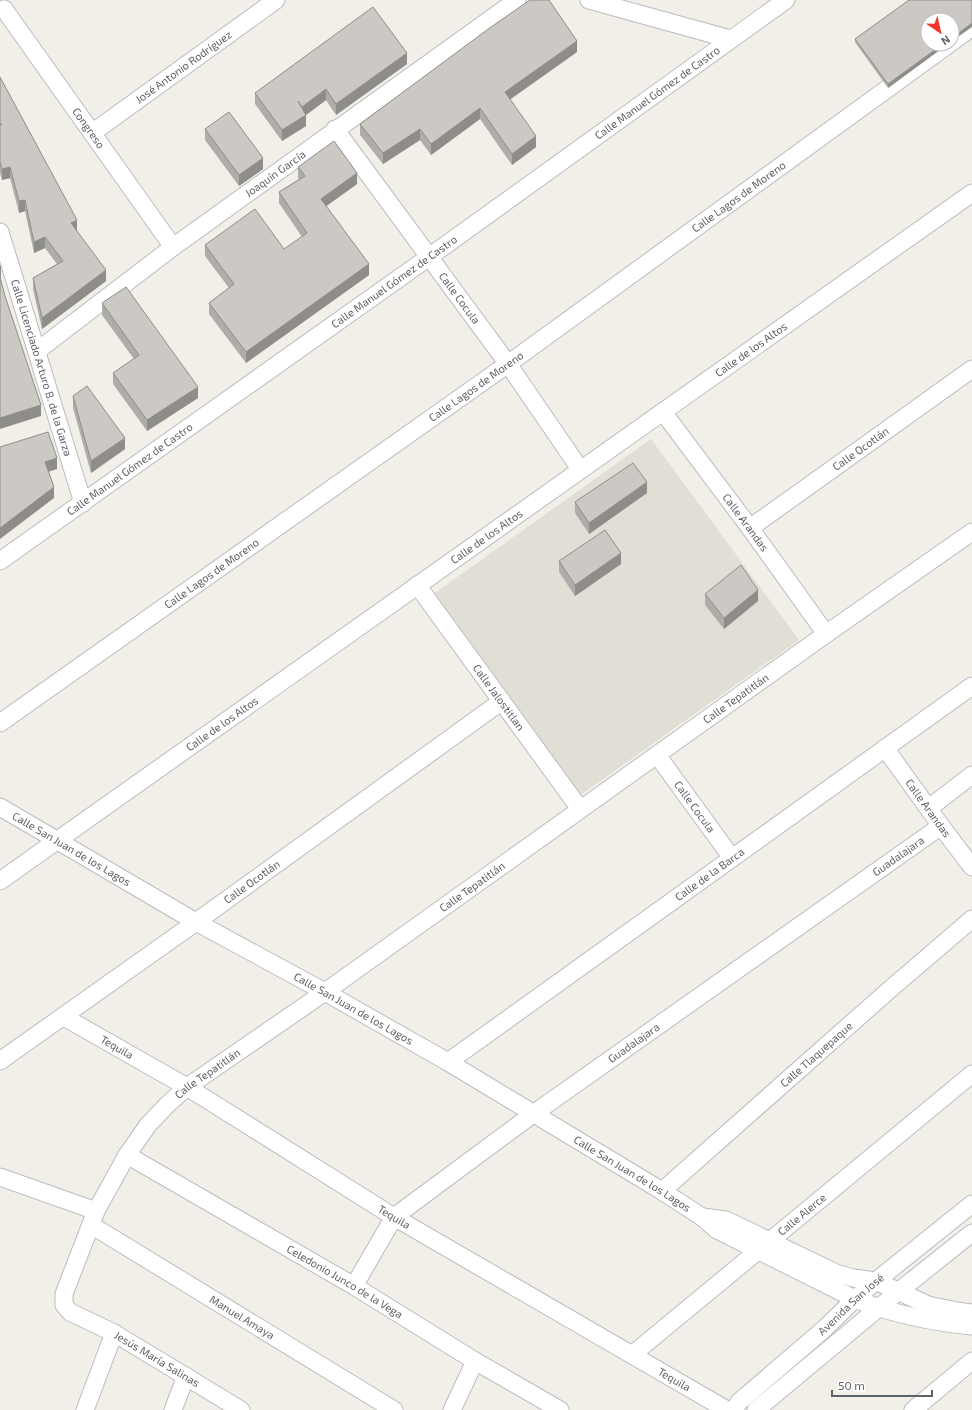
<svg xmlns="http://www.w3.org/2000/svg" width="972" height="1410" font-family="'Exo 2',sans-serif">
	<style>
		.education { fill: #e1ded5 }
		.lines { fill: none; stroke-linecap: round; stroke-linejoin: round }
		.minor-casing { stroke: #b9bdc1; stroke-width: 19 }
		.minor { stroke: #fff; stroke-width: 17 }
		.wall { fill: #afada9 }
		.shaded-wall { fill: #8f8d89 }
		.building { fill: #ccc9c4; stroke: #8f8d89 }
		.labels { text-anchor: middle; stroke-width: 4; stroke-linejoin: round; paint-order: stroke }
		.street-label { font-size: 11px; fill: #5e6368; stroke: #fff }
	</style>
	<rect width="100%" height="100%" fill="#f1efe7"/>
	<path class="education" d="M651,439L799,640L579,796L432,595Z"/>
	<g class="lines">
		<defs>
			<g id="minor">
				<path d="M589,0L730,39"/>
				<path id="s1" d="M4,9L173,247"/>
				<path d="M952,42L972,27"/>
				<path id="s2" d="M335,129L508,364L580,469"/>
				<path id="s3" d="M92,133L276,0"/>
				<path id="s4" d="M0,232L83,503"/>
				<path id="s5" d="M37,351L173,247L517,0"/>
				<path id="s6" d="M663,412L750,528L826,634"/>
				<path id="s7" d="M750,528L972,369"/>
				<path id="s8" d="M0,561L429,257L786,0"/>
				<path id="s9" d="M417,585L580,809"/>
				<path id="s10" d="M0,723L508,364L949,44"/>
				<path id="s11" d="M885,748L941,826L972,867"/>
				<path id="s12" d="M657,755L732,858"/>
				<path id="s13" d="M0,807L196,922L325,992L448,1062L662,1191L702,1217L717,1230L855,1299C892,1314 932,1322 972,1326"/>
				<path d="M929,808L972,775"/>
				<path id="s14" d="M0,881L972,193"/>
				<path id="s15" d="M64,1017L187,1087L394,1217L727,1410"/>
				<path id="s16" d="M0,1061L196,922L502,701"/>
				<path id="s17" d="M448,1062L972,686"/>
				<path id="s18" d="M127,1155L354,1286L475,1361L560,1410"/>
				<path d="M0,1177L96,1211"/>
				<path id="s19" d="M662,1191L888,991L972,919"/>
				<path d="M702,1217L726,1220L836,1273L853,1278L876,1281L928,1305L957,1311L972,1313"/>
				<path id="s20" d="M91,1225L394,1410"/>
				<path id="s21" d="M354,1286L394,1217L533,1114L941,826"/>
				<path id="s22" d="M633,1354L972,1074"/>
				<path d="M85,1410L114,1333"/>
				<path d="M173,1410L186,1376"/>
				<path id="s23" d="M241,1410L114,1333L70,1312L64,1305V1294L96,1211L127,1155L148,1125L168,1104L187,1087L325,992L826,634L972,532"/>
				<path d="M452,1410L475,1361"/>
				<path id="s24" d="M734,1410L739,1402L823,1330L855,1299L876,1281L972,1204"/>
				<path d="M756,1410L899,1291L972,1233"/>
				<path d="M913,1410L972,1361"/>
			</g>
		</defs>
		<use href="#minor" class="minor-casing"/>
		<use href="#minor" class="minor"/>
	</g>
	<path class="wall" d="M855,39L928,44H948L888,88L855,42Z
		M577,52L510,99L536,147L512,165L480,119L431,155L420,140L383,164L360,135V124Z
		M407,64L336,115L326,100L306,115V126L282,141L255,104V93Z
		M0,77L77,231L106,281L42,329L33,289V278L57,264L45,248L34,253L25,211L19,213L10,178L2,180L0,173Z
		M205,129L263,169L239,186L205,140Z
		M298,167L357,184L326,206L369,275L246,363L209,314V303L229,288L205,256V245L284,249L302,237L279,203V192L299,179L298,178Z
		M102,303L198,398L147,431L113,384V373L134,359L102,315Z
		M73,396L125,449L91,473L73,408Z
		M647,493L589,534L575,513V502Z
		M559,561L621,564L575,596L559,572Z
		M705,594L758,601L724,629L705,605Z"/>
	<path class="shaded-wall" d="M972,23V27L952,41V38Z
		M577,41V52L505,103V92Z
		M943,44H948L888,88V84Z
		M407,53V64L336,115V104Z
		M326,89V100L306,115V126L282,141V130L302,117V107Z
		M480,108V119L431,155V144Z
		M420,129V140L383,164V153Z
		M536,136V147L512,165V154Z
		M263,158V169L239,186V175Z
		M10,167V178L2,180V169Z
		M357,173V184L321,210V199Z
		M25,200V211L19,213V201Z
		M77,220V231L71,234V223Z
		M45,237V248L34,253V242Z
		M369,264V275L246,363V352Z
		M0,266H1V277H0Z
		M106,270V281L42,329V318Z
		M198,387V398L147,431V420Z
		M41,405V416L0,429V418Z
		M125,438V449L91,473V461Z
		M57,458V469L45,473V462Z
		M647,482V493L589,534V523Z
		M54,487V498L0,539V528Z
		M621,553V564L575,596V585Z
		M758,590V601L724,629V618Z"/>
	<path class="building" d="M530,0H549L577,41L505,92L536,136L512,154L480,108L431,144L420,129L383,153L360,124L491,27Z
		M909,0H972V23L952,38V20H928V44H943L888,84L855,39Z
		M373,7L407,53L336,104L326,89L302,107L298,101L306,115L282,130L255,93Z
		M0,77L77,220L71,223L106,270L42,318L33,278L63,261L45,237L34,242L25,200L19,201L10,167L2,169L0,162V125L2,124L0,125Z
		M229,112L263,158L239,175L205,129Z
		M334,141L357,173L321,199L369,264L246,352L209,303L234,284L205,245L255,209L284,249L307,233L279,192L305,176L298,167Z
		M0,277L5,296L41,405L0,418Z
		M126,287L198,387L147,420L113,373L139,355L102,303Z
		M87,386L125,438L91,461L73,396Z
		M48,432L57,458L45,462L54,487L0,528V447Z
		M633,463L647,482L589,523L575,502Z
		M605,530L621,553L575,585L559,561Z
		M741,565L758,590L724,618L705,594Z"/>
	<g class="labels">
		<g class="street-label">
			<text dy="4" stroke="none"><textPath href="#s3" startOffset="113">José Antonio Rodríguez</textPath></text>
			<text dy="4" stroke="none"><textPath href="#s8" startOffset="807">Calle Manuel Gómez de Castro</textPath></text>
			<text dy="4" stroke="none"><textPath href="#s1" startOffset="146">Congreso</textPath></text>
			<text dy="4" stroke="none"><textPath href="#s5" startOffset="297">Joaquín García</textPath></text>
			<text dy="4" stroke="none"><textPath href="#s10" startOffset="907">Calle Lagos de Moreno</textPath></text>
			<text dy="4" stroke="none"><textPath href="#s8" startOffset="483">Calle Manuel Gómez de Castro</textPath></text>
			<text dy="4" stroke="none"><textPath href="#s2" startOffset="210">Calle Cocula</textPath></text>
			<text dy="4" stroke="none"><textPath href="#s14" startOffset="920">Calle de los Altos</textPath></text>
			<text dy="4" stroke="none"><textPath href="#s4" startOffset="142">Calle Licenciado Arturo B. de la Garza</textPath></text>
			<text dy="4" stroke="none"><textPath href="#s10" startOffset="583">Calle Lagos de Moreno</textPath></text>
			<text dy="4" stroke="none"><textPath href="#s7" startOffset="136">Calle Ocotlán</textPath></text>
			<text dy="4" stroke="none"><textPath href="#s8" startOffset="159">Calle Manuel Gómez de Castro</textPath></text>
			<text dy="4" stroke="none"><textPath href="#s6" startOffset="138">Calle Arandas</textPath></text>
			<text dy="4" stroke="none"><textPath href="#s14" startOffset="596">Calle de los Altos</textPath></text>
			<text dy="4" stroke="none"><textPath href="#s10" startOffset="259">Calle Lagos de Moreno</textPath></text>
			<text dy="4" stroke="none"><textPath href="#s9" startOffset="139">Calle Jalostitlan</textPath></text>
			<text dy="4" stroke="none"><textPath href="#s23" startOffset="1134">Calle Tepatitlán</textPath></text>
			<text dy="4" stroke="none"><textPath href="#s14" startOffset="272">Calle de los Altos</textPath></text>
			<text dy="4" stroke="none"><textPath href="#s12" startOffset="64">Calle Cocula</textPath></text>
			<text dy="4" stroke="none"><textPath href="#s11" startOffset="74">Calle Arandas</textPath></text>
			<text dy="4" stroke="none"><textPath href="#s13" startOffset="83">Calle San Juan de los Lagos</textPath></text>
			<text dy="4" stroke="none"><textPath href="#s21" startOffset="700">Guadalajara</textPath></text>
			<text dy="4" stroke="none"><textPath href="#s17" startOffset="322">Calle de la Barca</textPath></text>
			<text dy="4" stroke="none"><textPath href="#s16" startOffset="309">Calle Ocotlán</textPath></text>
			<text dy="4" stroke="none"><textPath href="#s23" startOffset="810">Calle Tepatitlán</textPath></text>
			<text dy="4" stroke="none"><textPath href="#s13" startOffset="407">Calle San Juan de los Lagos</textPath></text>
			<text dy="4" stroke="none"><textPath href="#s21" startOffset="376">Guadalajara</textPath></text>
			<text dy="4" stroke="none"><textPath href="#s15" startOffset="61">Tequila</textPath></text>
			<text dy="4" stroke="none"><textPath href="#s19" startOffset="206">Calle Tlaquepaque</textPath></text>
			<text dy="4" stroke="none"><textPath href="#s23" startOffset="486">Calle Tepatitlán</textPath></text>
			<text dy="4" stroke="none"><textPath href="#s13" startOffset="731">Calle San Juan de los Lagos</textPath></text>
			<text dy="4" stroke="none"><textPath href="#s22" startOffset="219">Calle Alerce</textPath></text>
			<text dy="4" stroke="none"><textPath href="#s15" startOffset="386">Tequila</textPath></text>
			<text dy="4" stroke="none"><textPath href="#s18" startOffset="252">Celedonio Junco de la Vega</textPath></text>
			<text dy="4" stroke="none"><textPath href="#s24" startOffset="158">Avenida San José</textPath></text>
			<text dy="4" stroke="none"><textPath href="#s20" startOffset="177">Manuel Amaya</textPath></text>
			<text transform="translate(157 1359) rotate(31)" y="4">Jesús María Salinas</text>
			<text dy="4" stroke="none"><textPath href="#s15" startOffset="710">Tequila</textPath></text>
		</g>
	</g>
	<g transform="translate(940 32) rotate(146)"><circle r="19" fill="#ffffff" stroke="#bfc1c3"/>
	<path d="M0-3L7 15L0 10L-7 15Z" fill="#f4342a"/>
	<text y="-6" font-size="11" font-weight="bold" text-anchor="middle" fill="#5e6368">N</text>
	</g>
	<path d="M832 1390v6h100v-6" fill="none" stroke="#5e6368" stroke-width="2"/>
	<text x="838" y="1390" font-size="12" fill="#5e6368" stroke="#ffffff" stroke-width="3" paint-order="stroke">50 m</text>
</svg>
